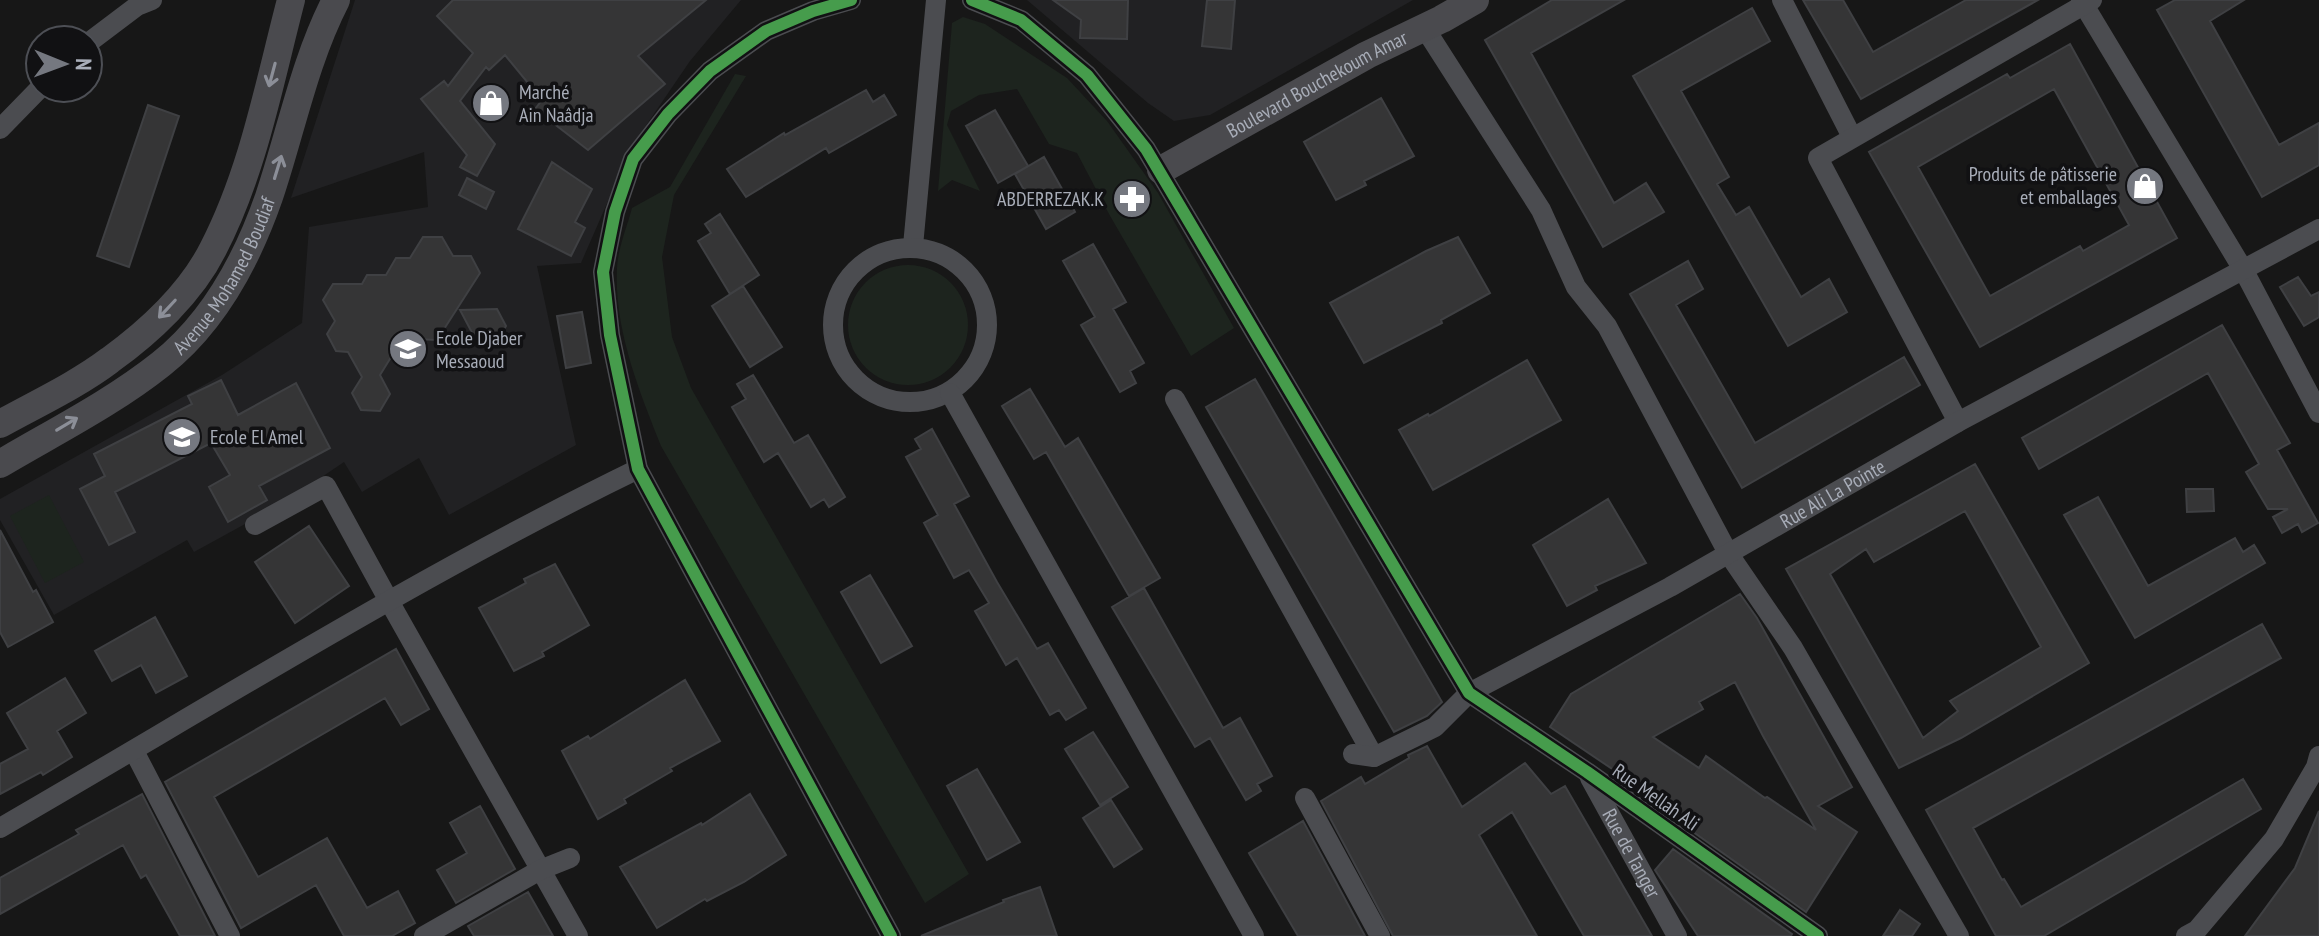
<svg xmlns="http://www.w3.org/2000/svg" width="2319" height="936" font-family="'PT Sans Narrow',sans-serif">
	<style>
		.built { fill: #212123 }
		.green { fill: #1d241e }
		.building { fill: #353536; stroke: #3f4043; stroke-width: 2; fill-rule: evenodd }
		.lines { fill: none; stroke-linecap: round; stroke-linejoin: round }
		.street { stroke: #4b4c50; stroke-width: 20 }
		.secondary { stroke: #4a4a4e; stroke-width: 28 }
		.cycleway-casing { stroke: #111113; stroke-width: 17 }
		.cycleway { stroke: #469c4c; stroke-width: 12 }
		.oneway { stroke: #8c8f98 }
		.labels { text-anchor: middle; stroke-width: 7; stroke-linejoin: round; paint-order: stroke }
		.street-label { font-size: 20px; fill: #a8adb8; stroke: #111113 }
		.poi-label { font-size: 20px; fill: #a8adb8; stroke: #111113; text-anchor: start }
	</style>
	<rect width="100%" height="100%" fill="#171717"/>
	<path class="built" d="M355,0H741L690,61L632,146L581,263L537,266L576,445L449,515L419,458L362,492L344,462L285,502L194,552L187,540L54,615L0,520V499L222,375L302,323L309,227L428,207L424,152L291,198Z
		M1027,0H1413L1210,115L1174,121L1148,103Z"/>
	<path class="green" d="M963,17L985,24L1067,78L1107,121L1158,193L1234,328L1191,356L1109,214L1077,153L1049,144L1017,89L979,95L951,111L947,125L980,191L952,180L938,191L952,23Z
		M735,74L746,76L674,195L662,257L672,337L691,388L969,874L925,903L661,446C639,390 614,330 617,268C618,248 627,227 632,208L670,187Z
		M848 325a60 60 0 1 1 120 0a60 60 0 1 1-120 0Z
		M49,495L84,562L45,583L10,516Z"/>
	<path class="building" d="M453,0H706L638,56L665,84L588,150L535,109L542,100L505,55L489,70L486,67L460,101L495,144L477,176L460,167L467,155L421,99L444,81L448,86L473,53L437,16Z
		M1053,0H1128L1127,39L1080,38L1081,20Z
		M1207,0H1235L1231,49L1202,46Z
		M1552,0H1624L1531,53L1614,203L1646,183L1664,212L1603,247L1485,40Z
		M1803,0H1843L1873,52L1966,0H2038L1861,99Z
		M2175,0H2244L2210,21L2279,145L2319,123V165L2262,197L2157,10Z
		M1752,8L1770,41L1681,91L1729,177L1717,184L1736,215L1749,207L1801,297L1829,279L1847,312L1788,346L1633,76Z
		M2070,44L2177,238L1980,347L1869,152L2007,74L2010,78ZM2054,89L2129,225L2083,251L2080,246L1990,296L1918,167Z
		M866,90L873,102L884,95L896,115L829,153L826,148L746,197L727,169L784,133L785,135Z
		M1381,98L1414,156L1364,181L1366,185L1336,200L1304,142Z
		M148,105L179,116L129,267L97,256Z
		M995,110L1028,166L998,183L966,126Z
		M1044,157L1075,212L1046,229L1015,174Z
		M552,162L592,189L575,222L585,228L571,256L518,229Z
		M467,178L494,192L486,209L459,195Z
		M720,214L759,275L730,294L698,241L711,233L705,224Z
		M423,237H442L453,256H471L480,273L437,340L416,339L406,355L393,354L380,375L390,394L380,411L361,410L352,393L362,377L348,352L336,351L327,334L335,321L323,300L333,284H362L367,275H386L396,258H410Z
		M1458,237L1490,293L1441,320L1442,323L1364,363L1330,303L1426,251Z
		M1093,244L1126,302L1113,309L1144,363L1130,371L1136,383L1120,392L1081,325L1095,317L1063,261Z
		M1688,261L1703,289L1676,305L1755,443L1904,357L1920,385L1742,488L1630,294Z
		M2298,277L2311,296L2319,292V317L2304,326L2280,287Z
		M743,286L782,347L750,367L712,306Z
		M497,309L506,326L496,343L477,342L460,310Z
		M582,312L591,363L566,368L557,316Z
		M2222,325L2290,443L2277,450L2318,523L2302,532L2298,524L2282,533L2273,517L2288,509H2268L2246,472L2259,464L2208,373L2039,469L2022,438Z
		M1527,360L1561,420L1433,490L1399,430L1428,414L1429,416Z
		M753,375L794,443L808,435L845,497L829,507L824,499L811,507L778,453L764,462L732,407L746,399L737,384Z
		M1255,379L1442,702L1427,716L1394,732L1206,407Z
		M221,380L238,415L296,383L330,448L259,486L267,500L228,522L209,487L230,475L211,443L115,492L135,532L109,545L80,489L105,476L94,454L192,404L188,396Z
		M1030,389L1065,447L1078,438L1160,578L1129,596L1046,452L1034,459L1002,406Z
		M932,429L969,496L954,504L997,582L1037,649L1048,643L1086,708L1066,720L1059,710L1050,715L1017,658L1006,665L975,611L989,603L969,570L954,578L924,523L938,515L906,457L921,449L915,439Z
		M1975,464L2089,663L1961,738L1899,768L1786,569ZM1965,511L2041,647L1950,701L1958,711L1923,738L1830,574L1866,549L1874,562Z
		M2186,489H2213L2214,511L2187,512Z
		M2098,497L2148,586L2235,538L2243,552L2254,545L2265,563L2135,638L2064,515Z
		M1608,499L1646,563L1595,586L1597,590L1567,606L1533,545Z
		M309,526L349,586L295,623L255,562Z
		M0,530L33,592L36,590L53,622L8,647L0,632Z
		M555,564L589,625L542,652L544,656L514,671L479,608L526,583L524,579Z
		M870,575L912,646L881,663L841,592Z
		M1144,588L1223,728L1240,718L1272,776L1257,784L1261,791L1246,800L1210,738L1195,747L1112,607Z
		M1740,594L1757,618L1852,787L1818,806L1857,832L1806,912L1689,829L1692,825L1673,814L1670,808L1550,727L1571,694ZM1735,682L1763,736L1816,830L1767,797L1765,798L1706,756L1699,768L1653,737L1703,709L1699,702Z
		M155,617L187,676L156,693L141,665L112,681L95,651Z
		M2262,624L2281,658L1973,828L2002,880L2004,879L2021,907L2243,779L2261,809L2044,936H1996L1926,810Z
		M396,649L429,709L401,725L385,698L214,797L258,877L327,838L367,908L398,891L415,923L392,936H344L316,885L241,928L165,782Z
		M65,678L86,713L57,731L72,757L43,775L41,772L0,794V764L28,749L7,713Z
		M685,680L720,741L670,768L672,771L624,799L626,803L598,819L562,751L588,736L590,739Z
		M1093,732L1128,787L1100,805L1065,749Z
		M1427,746L1462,807L1525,763L1551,794L1565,786L1652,936H1584L1512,812L1479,835L1537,936H1393L1321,801L1361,777L1365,784L1409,758L1408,755Z
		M977,769L1020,842L987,860L947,786Z
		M142,794L215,936H180L146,875L141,878L123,845L0,914V878L79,834L76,830Z
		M750,794L786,855L744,882L707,901L705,899L657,928L620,867L701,823L702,825Z
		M1111,800L1142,849L1114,867L1083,818Z
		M480,806L515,869L456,903L437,870L467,853L450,823Z
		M2319,811V936H2245L2295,868Z
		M1303,821L1365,936H1298L1249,853Z
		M1673,849L1792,934L1791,936H1698L1655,870Z
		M1040,887L1057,936H921L1004,902L1003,900Z
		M528,892L553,936H474L468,926Z
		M1900,910L1920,924L1912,936H1883Z"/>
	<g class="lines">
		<g class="street">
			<path d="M851,0L813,11L766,31L710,71L668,114L633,159L615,212L603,272L610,335L638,469L891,936"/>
			<path d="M972,0L1021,20L1087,75L1146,149L1469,693L1587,772L1818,936"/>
			<path d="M1782,0L1852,137"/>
			<path d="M2081,0L2244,271L2319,413"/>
			<path d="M1424,27L1541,210L1576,287L1607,326L1728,553L1793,648L1959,936"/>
			<path d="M88,43L137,6L152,0"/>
			<path d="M0,129L40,88"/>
			<path d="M913,246L936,0"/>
			<circle cx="910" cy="325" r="77"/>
			<path d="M950,393L1254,936"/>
			<path d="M1175,399L1374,757"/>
			<path d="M1958,422L1818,158L2092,0"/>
			<path d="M255,525L326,486L389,601L578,936"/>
			<path d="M134,751L230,936"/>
			<path id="s1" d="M1353,754L1374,757L1435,727L1469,693L1670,587L1958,422L2319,229"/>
			<path id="s2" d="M1590,778L1677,936"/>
			<path d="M1305,798L1380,936"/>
			<path d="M0,828C211,706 418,576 638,469"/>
			<path d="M424,936L540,870L570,858"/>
			<path d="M2186,936L2197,930L2274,839L2316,767L2319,756"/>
		</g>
		<g class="secondary">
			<path id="s3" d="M1161,170L1367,55L1442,19L1475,0"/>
			<path d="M0,424C36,404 77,385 110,360C149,332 191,293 213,249C253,172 269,84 291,0"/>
			<path id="s4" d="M0,464C54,432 112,403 161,364C214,322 247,260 269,197C291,132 304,62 336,0"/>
		</g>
		<defs>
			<path id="cycleway" d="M851,0L813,11L766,31L710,71L668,114L633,159L615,212L603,272L610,335L638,469L891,936
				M972,0L1021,20L1087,75L1146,149L1469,693L1587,772L1818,936"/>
		</defs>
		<use href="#cycleway" class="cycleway-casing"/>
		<use href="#cycleway" class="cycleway"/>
	</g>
	<defs><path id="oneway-shaft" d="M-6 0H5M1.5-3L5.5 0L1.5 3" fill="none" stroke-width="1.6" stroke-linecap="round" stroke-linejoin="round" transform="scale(2)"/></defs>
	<g class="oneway">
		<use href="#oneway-shaft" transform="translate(272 75) rotate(105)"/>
		<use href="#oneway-shaft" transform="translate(278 167) rotate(-73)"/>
		<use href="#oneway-shaft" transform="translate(167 309) rotate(133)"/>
		<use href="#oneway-shaft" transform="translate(67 424) rotate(-31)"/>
	</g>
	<defs>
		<symbol id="shop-disc" viewBox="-11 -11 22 22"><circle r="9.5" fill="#757880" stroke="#111113"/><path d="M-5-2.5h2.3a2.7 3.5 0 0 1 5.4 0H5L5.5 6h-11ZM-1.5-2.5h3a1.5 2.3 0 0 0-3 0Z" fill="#fff"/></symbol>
		<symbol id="pharmacy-disc" viewBox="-11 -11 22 22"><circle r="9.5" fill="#757880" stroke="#111113"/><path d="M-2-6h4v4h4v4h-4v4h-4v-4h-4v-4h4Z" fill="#fff"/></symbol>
		<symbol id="school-disc" viewBox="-11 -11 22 22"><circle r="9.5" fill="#757880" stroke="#111113"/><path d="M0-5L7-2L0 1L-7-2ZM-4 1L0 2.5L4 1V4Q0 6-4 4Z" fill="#fff"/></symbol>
	</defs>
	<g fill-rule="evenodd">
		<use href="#shop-disc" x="469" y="81" width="44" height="44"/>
		<use href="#shop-disc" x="2123" y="164" width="44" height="44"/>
		<use href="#pharmacy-disc" x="1110" y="177" width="44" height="44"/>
		<use href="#school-disc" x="386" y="327" width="44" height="44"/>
		<use href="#school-disc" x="160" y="415" width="44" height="44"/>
	</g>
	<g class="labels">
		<g class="street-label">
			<text dy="7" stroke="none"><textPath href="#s3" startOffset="178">Boulevard Bouchekoum Amar</textPath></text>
			<text dy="7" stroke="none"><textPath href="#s4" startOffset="300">Avenue Mohamed Boudiaf</textPath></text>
			<text dy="7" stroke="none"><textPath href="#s1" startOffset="552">Rue Ali La Pointe</textPath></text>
			<text transform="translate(1656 797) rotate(35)" y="7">Rue Mellah Ali</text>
			<text dy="7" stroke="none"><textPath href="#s2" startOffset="86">Rue de Tanger</textPath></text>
		</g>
		<g class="poi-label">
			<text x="519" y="99">Marché<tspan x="519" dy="23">Ain Naâdja</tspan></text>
			<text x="2117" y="181" text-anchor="end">Produits de pâtisserie<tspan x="2117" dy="23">et emballages</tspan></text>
			<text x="1104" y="206" text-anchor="end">ABDERREZAK.K</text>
			<text x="436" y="345">Ecole Djaber<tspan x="436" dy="23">Messaoud</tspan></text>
			<text x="210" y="444">Ecole El Amel</text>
		</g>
	</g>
	<g transform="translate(64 64) rotate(91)"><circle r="38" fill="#111113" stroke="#4d4f55" stroke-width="2"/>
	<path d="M0-6L14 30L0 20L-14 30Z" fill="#757880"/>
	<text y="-12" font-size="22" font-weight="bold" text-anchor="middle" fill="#a8adb8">N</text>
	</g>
</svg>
